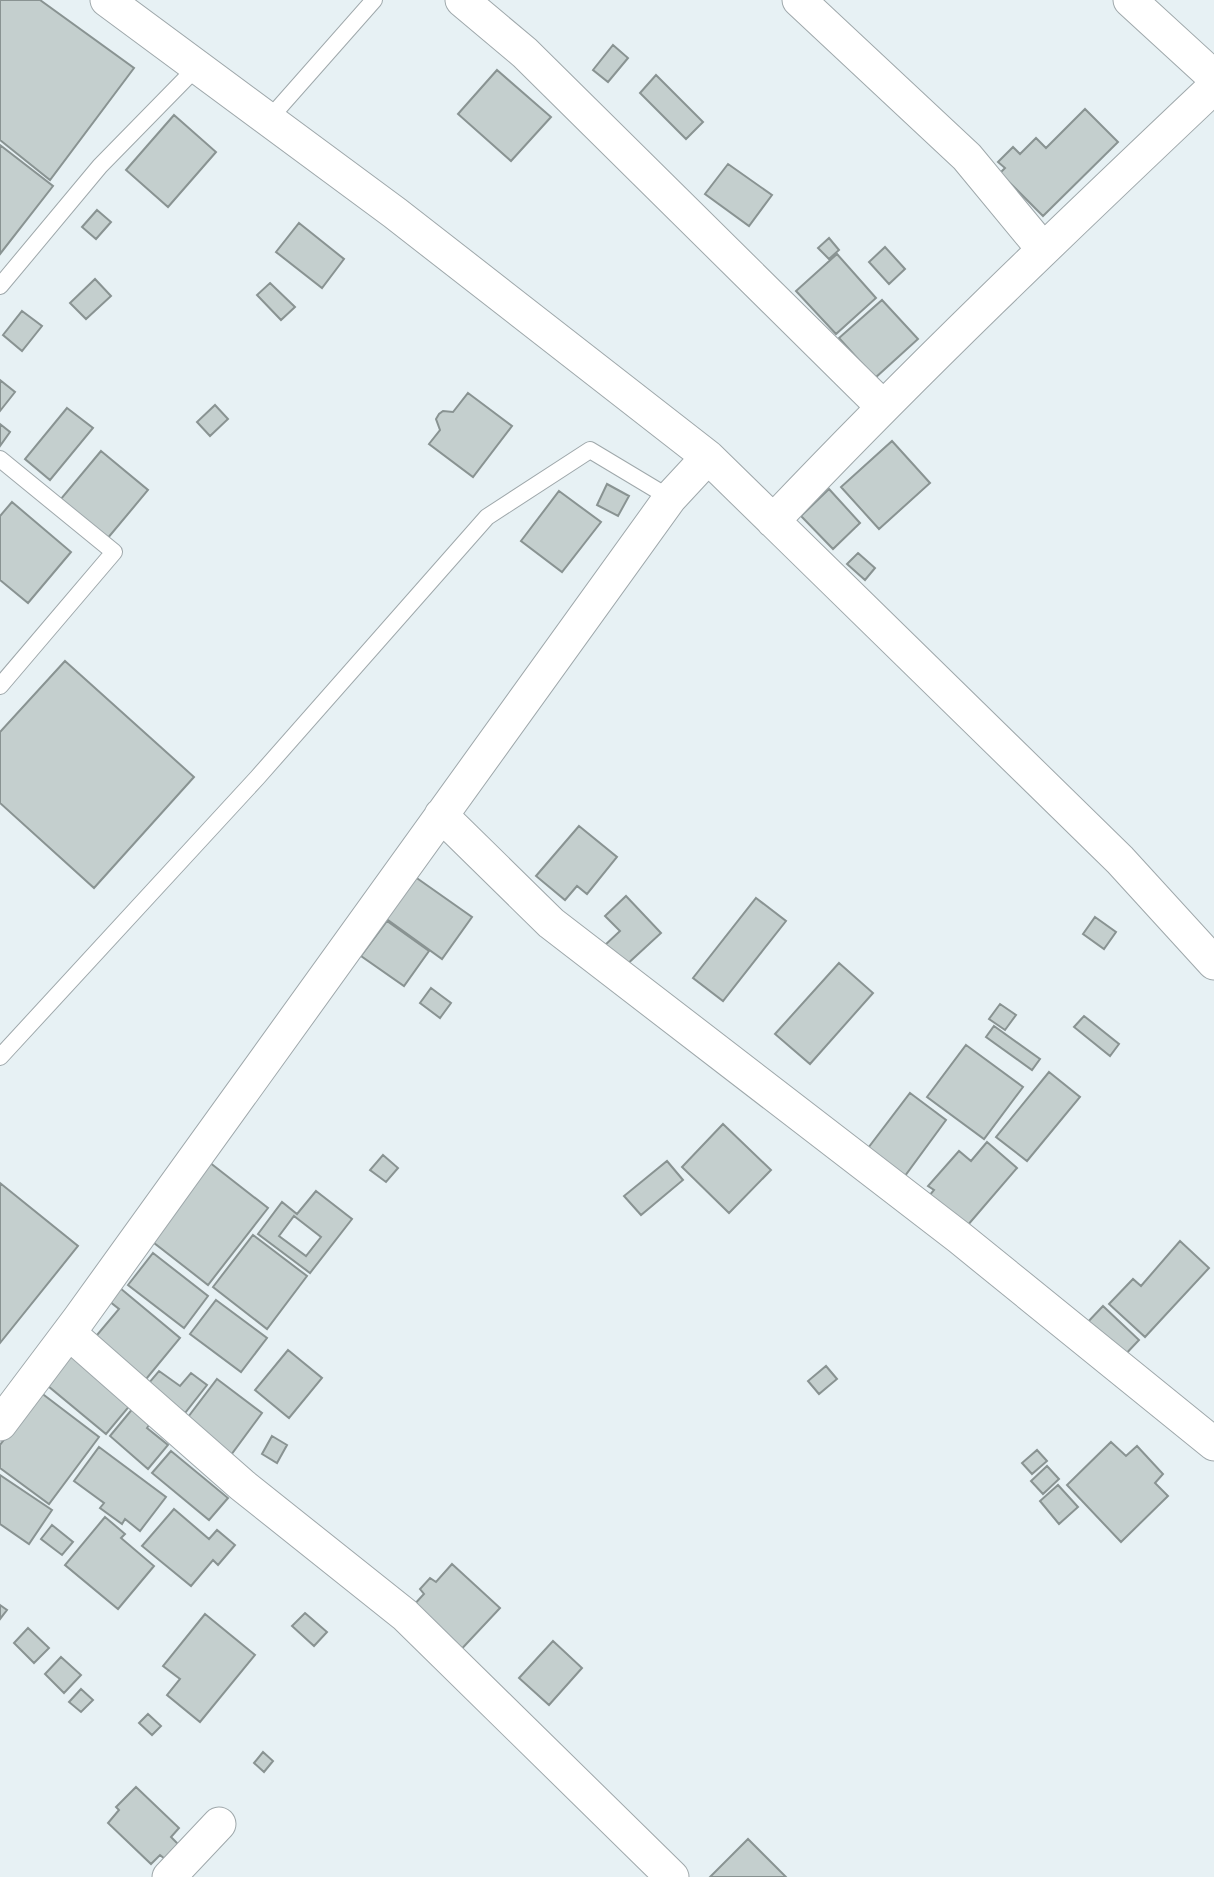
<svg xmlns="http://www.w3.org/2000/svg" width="1214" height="1877" font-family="'Archivo Narrow',sans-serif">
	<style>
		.building { fill: #c4cfce; stroke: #899392; stroke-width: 2; fill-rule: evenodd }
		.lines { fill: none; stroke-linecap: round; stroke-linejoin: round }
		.service-casing { stroke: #9fa8ab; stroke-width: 18 }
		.minor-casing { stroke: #9fa8ab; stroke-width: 35 }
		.service { stroke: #fff; stroke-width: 16 }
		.minor { stroke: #fff; stroke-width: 33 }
	</style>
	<rect width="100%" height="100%" fill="#e7f1f4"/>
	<path class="building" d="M0,0H40L134,68L50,180L0,140Z
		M613,45L628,58L608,82L593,70Z
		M497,70L551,117L511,161L458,114Z
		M656,75L703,122L686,139L640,93Z
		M1085,109L1118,142L1043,216L1000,173L1005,168L998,162L1013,147L1020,154L1036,138L1046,148Z
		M174,115L216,152L168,207L126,170Z
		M0,145L53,186L0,254Z
		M728,164L772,195L749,226L705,194Z
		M97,210L111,222L96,239L82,227Z
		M299,223L344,259L322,288L276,252Z
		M829,238L839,250L829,259L818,248Z
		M885,247L905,269L889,284L869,262Z
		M837,254L876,298L836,334L796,291Z
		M95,279L111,296L86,319L70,303Z
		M270,283L295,307L281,320L257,295Z
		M882,300L918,339L875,378L839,338Z
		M22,311L42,326L22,351L3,335Z
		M0,380L15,392L0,411Z
		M468,393L512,426L473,477L429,444L440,430L436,419L439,414L443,411L453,412Z
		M215,405L228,419L210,436L197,422Z
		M67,408L93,428L50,480L25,459Z
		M0,424L10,432L0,446Z
		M892,441L930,483L879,529L841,487Z
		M101,451L148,490L107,539L60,500Z
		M607,484L629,496L618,516L597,505Z
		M829,489L860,523L833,549L801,516Z
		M559,491L601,522L562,572L521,541Z
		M12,502L71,552L28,603L0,580V516Z
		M858,553L875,568L865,580L847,564Z
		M65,661L194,777L94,888L0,803V732Z
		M579,826L617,857L587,894L577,886L565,900L536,876Z
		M411,874L472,917L442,959L381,915Z
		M626,896L661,933L624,967L604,946L620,931L605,916Z
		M756,898L786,921L723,1001L693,978Z
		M1095,917L1116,932L1104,949L1083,934Z
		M387,921L429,951L404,986L361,956Z
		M839,963L873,993L810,1064L775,1034Z
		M431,988L451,1003L440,1018L420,1003Z
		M1000,1004L1016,1015L1005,1030L989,1019Z
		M1084,1016L1119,1044L1110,1056L1074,1027Z
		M994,1026L1040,1059L1032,1070L986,1037Z
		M966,1045L1023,1087L984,1139L927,1097Z
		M1049,1072L1080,1097L1027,1161L996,1137Z
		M910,1093L946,1120L899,1184L862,1156Z
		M723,1124L771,1170L729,1213L682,1167Z
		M987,1142L1017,1168L961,1233L924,1202L934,1190L928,1186L959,1151L971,1161Z
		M383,1155L398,1168L386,1182L370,1170Z
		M667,1161L683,1180L641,1215L624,1196Z
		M209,1162L268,1208L208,1285L149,1239Z
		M0,1183L78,1246L0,1343Z
		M316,1191L352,1219L310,1273L258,1234L282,1202L297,1214ZM294,1216L321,1237L306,1256L279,1236Z
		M253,1235L307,1276L267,1329L213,1287Z
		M1180,1241L1209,1268L1145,1337L1109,1304L1133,1279L1141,1286Z
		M153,1253L208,1296L184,1328L128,1285Z
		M120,1288L180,1338L142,1384L92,1341L119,1309L109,1301Z
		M216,1300L267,1338L241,1372L190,1334Z
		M1103,1306L1139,1340L1121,1359L1085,1325Z
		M68,1350L132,1403L106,1434L42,1381Z
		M288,1350L322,1378L289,1418L255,1390Z
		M826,1366L837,1379L819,1394L808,1381Z
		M159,1371L180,1386L191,1373L207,1385L185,1413L148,1384Z
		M217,1379L262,1413L228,1459L182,1425Z
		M40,1392L99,1437L49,1504L0,1468V1445Z
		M134,1407L152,1421L147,1428L168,1445L148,1469L110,1436Z
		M272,1436L287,1445L277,1463L262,1454Z
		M1111,1442L1126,1456L1137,1446L1163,1474L1155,1483L1168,1496L1121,1542L1067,1485Z
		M99,1447L166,1497L140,1531L125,1519L122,1524L100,1508L104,1503L74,1481Z
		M1037,1450L1047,1461L1032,1474L1022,1463Z
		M171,1451L228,1498L209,1520L152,1473Z
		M1047,1466L1059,1479L1043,1494L1031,1481Z
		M0,1475L52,1510L29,1544L0,1524Z
		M1058,1485L1078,1507L1059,1524L1040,1501Z
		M174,1509L209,1539L217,1530L235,1545L218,1565L213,1560L191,1586L142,1546Z
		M105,1517L125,1534L121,1538L154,1566L118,1609L65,1565Z
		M52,1525L73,1542L62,1555L41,1539Z
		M452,1564L500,1608L455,1656L411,1608L424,1594L420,1589L430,1578L436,1582Z
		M0,1605L7,1610L0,1619Z
		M305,1613L327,1632L314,1646L292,1626Z
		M205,1614L255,1655L200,1722L167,1695L180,1679L163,1666Z
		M28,1628L49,1648L34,1663L14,1643Z
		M553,1641L582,1668L549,1705L519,1678Z
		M61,1657L81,1675L64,1693L45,1674Z
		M81,1689L93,1700L81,1712L69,1702Z
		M148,1714L161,1726L152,1735L139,1723Z
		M263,1752L273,1761L264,1772L254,1763Z
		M136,1787L179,1828L171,1837L178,1844L165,1859L160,1855L151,1864L108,1823L119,1810L116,1807Z
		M748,1839L786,1877H710Z"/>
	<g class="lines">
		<defs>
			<path id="service" d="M269,119L374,0
				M0,286L100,166L197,67
				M0,459L114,552L0,686
				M0,1057L257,778L487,517L590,450L670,498"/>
			<path id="minor" d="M107,0L395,213L708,457L1120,860L1214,963
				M462,0L525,53L882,406
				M799,0L967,157L1043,249
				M1130,0L1214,77
				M773,521C915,371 1064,229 1214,87
				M441,815L551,923L960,1238L1214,1444
				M69,1333L242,1485L405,1615L672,1877
				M0,1424L79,1319L670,498L708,457
				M169,1877L219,1824"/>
		</defs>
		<use href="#service" class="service-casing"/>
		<use href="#minor" class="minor-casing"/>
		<use href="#service" class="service"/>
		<use href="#minor" class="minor"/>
	</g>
</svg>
